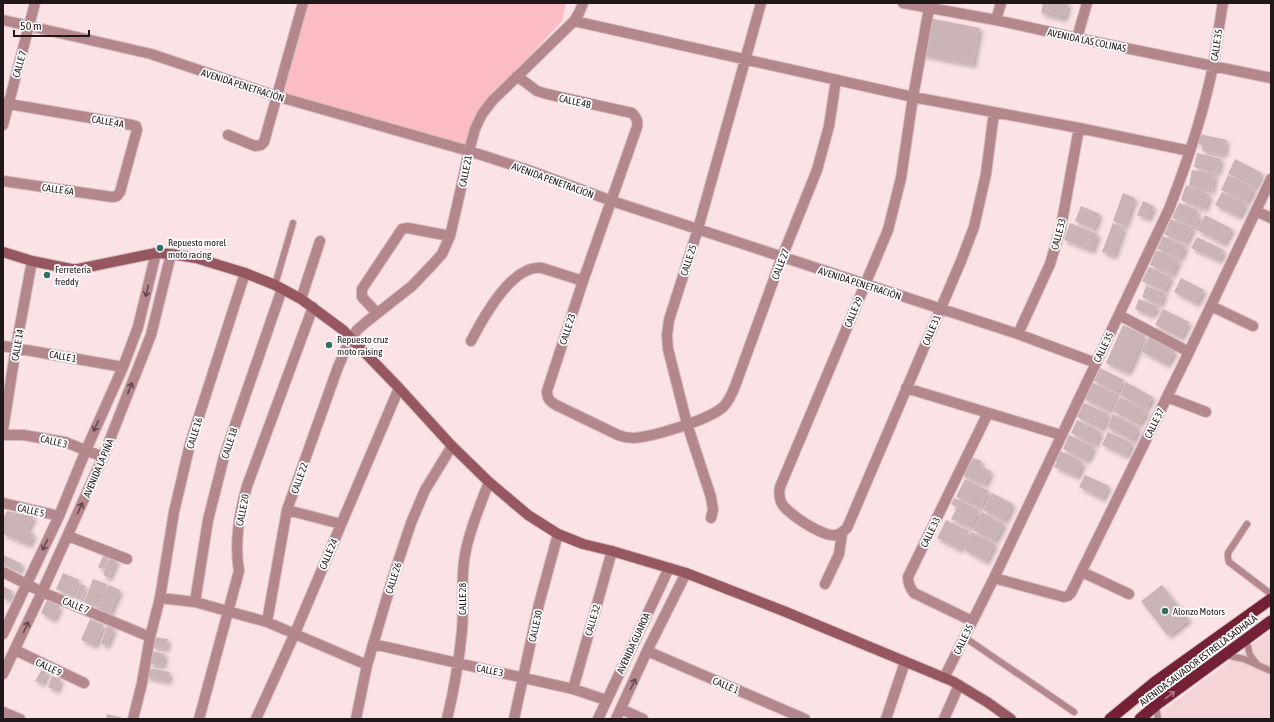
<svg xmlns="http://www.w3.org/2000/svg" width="1274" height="722" font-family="'Asap Condensed',sans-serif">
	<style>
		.built { fill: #f5d4d7 }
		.green { fill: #fbbcc4 }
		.building { fill: #cbb4b6; filter: url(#shadow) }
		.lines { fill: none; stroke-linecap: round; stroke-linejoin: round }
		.service-casing { stroke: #d4bdc0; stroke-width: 8 }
		.minor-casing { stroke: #d4bdc0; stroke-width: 12 }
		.secondary-casing { stroke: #d4bdc0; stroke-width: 12 }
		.trunk-casing { stroke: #d4bdc0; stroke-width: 13 }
		.service { stroke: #b4878d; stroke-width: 6 }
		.minor { stroke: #b4878d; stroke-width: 10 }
		.secondary { stroke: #965761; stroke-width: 10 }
		.trunk { stroke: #742136; stroke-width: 11 }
		.oneway { stroke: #63494d }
		.oneway2 { stroke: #ac7a86 }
		.poi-dot { fill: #2f7264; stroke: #fff; stroke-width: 1.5 }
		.labels { text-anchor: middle; stroke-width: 3.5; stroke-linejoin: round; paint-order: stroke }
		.street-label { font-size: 10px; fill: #201718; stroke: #fff }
		.poi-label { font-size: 10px; fill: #201718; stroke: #fff; text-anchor: start }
	</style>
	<defs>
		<filter id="shadow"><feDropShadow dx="3" dy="3" stdDeviation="2" flood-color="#0004"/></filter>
	</defs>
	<rect width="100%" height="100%" fill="#fbe2e5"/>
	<path class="built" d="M1271,631V719H1152Z"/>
	<path class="green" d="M304,3H566L562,21L477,112L466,146L281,92Z"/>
	<path class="building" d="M1043,3H1069L1064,19L1041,13Z
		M929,18L980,28L973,65L922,55Z
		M1199,134L1227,140L1224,155L1202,151L1203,145L1197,144Z
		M1197,153L1221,159L1218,173L1194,167Z
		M1235,159L1262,173L1255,187L1228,174Z
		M1192,170L1215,174L1212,191L1189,186Z
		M1228,175L1254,188L1247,202L1221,190Z
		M1186,185L1210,195L1205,209L1181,200Z
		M1222,192L1246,204L1239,217L1215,205Z
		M1123,193L1135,198L1125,226L1113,221Z
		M1143,201L1154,206L1148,219L1137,215Z
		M1179,203L1198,210L1196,215L1200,217L1196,227L1172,218Z
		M1081,206L1100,214L1094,229L1075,221Z
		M1205,215L1232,229L1224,244L1197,230Z
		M1171,219L1193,228L1186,243L1164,234Z
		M1070,223L1098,234L1092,251L1064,240Z
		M1113,223L1124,228L1114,256L1102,252Z
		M1163,236L1186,246L1180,259L1157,249Z
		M1197,237L1224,250L1219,261L1191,248Z
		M1156,250L1179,261L1172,275L1150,265Z
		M1149,267L1171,277L1165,291L1142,281Z
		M1181,278L1204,290L1197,304L1174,292Z
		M1146,286L1165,293L1160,305L1142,297Z
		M1139,299L1158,307L1156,311H1154L1152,316L1135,309Z
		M1163,309L1189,322L1181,338L1155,325Z
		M1123,325L1145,335L1128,373L1106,363Z
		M1149,337L1175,351L1167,365L1141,351Z
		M1100,368L1124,380L1117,393L1094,381Z
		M1091,382L1117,394L1109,411L1083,398Z
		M1126,382L1153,397L1146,409L1120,395Z
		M1120,397L1147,411L1139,425L1113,411Z
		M1084,403L1109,414L1102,429L1077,417Z
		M1113,414L1139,428L1133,441L1107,427Z
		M1077,420L1101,432L1095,445L1071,433Z
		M1108,432L1132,443L1126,456L1102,445Z
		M1069,435L1094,447L1087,461L1063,449Z
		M1060,451L1078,459L1077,460L1083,463L1077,477L1054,467L1057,462L1055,461Z
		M970,457L982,461L980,466L991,471L985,485L963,476Z
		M1085,475L1109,486L1102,499L1079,487Z
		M965,479L989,491L981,508L956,497Z
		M992,493L1013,504L1005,521L983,510Z
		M954,498L979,510L971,528L951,519L957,507L951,504Z
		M7,511L34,516L27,531L34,534L29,545L3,534V519Z
		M982,512L1004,524L995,541L973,530Z
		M946,520L969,531L960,550L937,538Z
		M972,532L995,544L986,562L963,549Z
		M104,554L109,556L103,569L98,567Z
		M3,555L22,564L19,572L3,565Z
		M111,557L117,560L109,578L103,575Z
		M63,573L79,580L72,596L56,589Z
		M93,579L107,584L98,608L84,602Z
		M81,584L86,586L80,600L75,597Z
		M109,585L120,590L110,614L99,609Z
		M1162,585L1189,620L1168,636L1141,601Z
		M3,586L12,591L8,600L3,598Z
		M47,600L60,606L54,620L41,613Z
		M90,619L104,625L95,646L81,640Z
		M107,626L114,628L107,646L101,644Z
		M154,637L168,639L166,649L152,647Z
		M151,651L165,654L163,666L149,664Z
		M148,668L170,672L168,682L146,677Z
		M42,669L48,672L42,684L35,681Z
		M52,676L61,679L57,691L48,687Z
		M107,714L123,718V719H106Z"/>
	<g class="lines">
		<defs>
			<path id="service" d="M275,285L293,223
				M1247,524L1228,553V558L1229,562L1271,594
				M964,637L1074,712
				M1246,639L1250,655L1257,664
				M1225,655L1244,659L1271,671
				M1156,705L1158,719"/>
			<path id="minor" d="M903,3L996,20L1077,38L1271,78
				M930,3L913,97L901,178L888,230L780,487C779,492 779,497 781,502C786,513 824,538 836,535C841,534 843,531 847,528L961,261L974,227L986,174L994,112
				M3,20L151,54L276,96L469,151L528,170L612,201L1018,334L1096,363
				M996,20L1001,3
				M574,21L913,97L1079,128L1190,151
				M1077,38L1087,3
				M517,76L537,91L547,94L632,113C637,118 638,121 637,127L583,281L547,391C547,398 549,401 556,405L618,435C623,437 628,438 633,438C652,437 709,420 723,407C728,403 731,395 734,389L782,257L817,170L829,126L836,80
				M3,103L132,125L136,126L137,130L120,192L117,196L112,197L3,181
				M3,125L35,3
				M228,135L255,146L261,145L264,142L303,3
				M1256,211L1271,218
				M301,299L320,241
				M1211,306L1253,326
				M377,313L362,297V289L402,229L408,228L450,236
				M1119,315L1189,352
				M1018,334L1050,264L1061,227L1079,128
				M471,341C483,318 512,264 542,268L583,281
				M3,346L123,367
				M906,388L1061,435
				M1167,397L1206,412
				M3,430L16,347L32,261
				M3,435H23L65,442L103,457
				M3,503L59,516
				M287,510L341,524
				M711,518L713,510L711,497L687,424L668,349L667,335L669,320L698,229L761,3
				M68,536L127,559
				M3,572L42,592L150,637
				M1082,572L1129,594
				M994,578L1064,597L1068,596L1071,593L1189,352L1271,179
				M825,584L839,554L842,533
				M160,598L195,602L267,622L367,665
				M195,602L208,520L224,457L282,289
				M972,621L914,593C910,588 908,584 908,577L988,413
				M267,622L287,510L338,367L348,344L357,330L365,323L412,286L433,264L442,254L450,236L459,197L469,151L475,129L482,114L492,101L574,21L579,13L583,3
				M3,634L59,516L86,450L123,367L138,327L156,253
				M373,644L573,689L606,700
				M15,650L84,683
				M647,651L805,719
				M3,674L42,592L103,457L151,335L171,254
				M944,678L994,578L1169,209C1187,163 1203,115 1213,66C1217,45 1219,24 1223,3
				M573,689L612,551
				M621,709L643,719
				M3,712L20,719
				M133,719L142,683L150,637L160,598L174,512L190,444L245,273
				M199,719L239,571C234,542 239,514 247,486L313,307
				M256,719L295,633L399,388
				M356,719L367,665L393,577L411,523L425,490L452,446
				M447,719C454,690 459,661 462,631C464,608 461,584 464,561C467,537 480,505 489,482
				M514,719L539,604L558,534
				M598,719L669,568
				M616,719L647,651L686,573
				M886,719L905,662
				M944,719L959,685"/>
			<path id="secondary" d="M3,252L32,261L71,269H78L156,253L171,254L196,258L245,273L275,285L301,299L343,330L399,388L452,446L489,482L528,515L558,534L583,544L612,551L686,573L786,612L952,681L987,702L1011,719"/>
			<path id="trunk" d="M1110,719L1155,682L1271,599
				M1140,719L1156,705L1271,621"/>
		</defs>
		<use href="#service" class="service-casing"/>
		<use href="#minor" class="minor-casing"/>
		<use href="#secondary" class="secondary-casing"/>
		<use href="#trunk" class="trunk-casing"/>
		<use href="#service" class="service"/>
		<use href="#minor" class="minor"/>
		<use href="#secondary" class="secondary"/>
		<use href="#trunk" class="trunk"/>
	</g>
	<defs><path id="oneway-shaft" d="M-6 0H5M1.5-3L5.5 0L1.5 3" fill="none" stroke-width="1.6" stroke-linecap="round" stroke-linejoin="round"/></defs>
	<g class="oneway">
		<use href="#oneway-shaft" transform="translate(147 291) rotate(104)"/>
		<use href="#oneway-shaft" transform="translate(130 388) rotate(-69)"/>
		<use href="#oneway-shaft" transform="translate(96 426) rotate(114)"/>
		<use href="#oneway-shaft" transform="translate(80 508) rotate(-66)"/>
		<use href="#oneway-shaft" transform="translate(45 545) rotate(115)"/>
		<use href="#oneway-shaft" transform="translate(26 627) rotate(-65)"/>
		<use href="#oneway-shaft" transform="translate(633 684) rotate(-65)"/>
	</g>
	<use class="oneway2" href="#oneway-shaft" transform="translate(1170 695) rotate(-36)"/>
	<g class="poi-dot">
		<circle cx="160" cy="248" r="4"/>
		<circle cx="47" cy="275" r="4"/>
		<circle cx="329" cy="345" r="4"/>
		<circle cx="1165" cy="611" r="4"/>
	</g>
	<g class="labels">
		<g class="street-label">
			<text transform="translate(1087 40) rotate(12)" y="4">AVENIDA LAS COLINAS</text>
			<text transform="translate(1216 45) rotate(-81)" y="4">CALLE 35</text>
			<text transform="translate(19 64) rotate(-75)" y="4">CALLE 7</text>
			<text transform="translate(243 85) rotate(18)" y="4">AVENIDA PENETRACIÓN</text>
			<text transform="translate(575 101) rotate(12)" y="4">CALLE 4B</text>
			<text transform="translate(108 121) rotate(10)" y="4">CALLE 4A</text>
			<text transform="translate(465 171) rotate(-79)" y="4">CALLE 21</text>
			<text transform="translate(553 180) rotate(20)" y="4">AVENIDA PENETRACIÓN</text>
			<text transform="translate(58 189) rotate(8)" y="4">CALLE 6A</text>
			<text transform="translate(1058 234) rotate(-75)" y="4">CALLE 33</text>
			<text transform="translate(688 260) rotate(-72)" y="4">CALLE 25</text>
			<text transform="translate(780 264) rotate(-69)" y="4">CALLE 27</text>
			<text transform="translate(860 283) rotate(18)" y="4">AVENIDA PENETRACIÓN</text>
			<text transform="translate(853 312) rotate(-67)" y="4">CALLE 29</text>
			<text transform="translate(567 329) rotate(-72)" y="4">CALLE 23</text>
			<text transform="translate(931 330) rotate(-67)" y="4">CALLE 31</text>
			<text transform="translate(17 345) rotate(-80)" y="4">CALLE 14</text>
			<text transform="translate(1103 347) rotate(-64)" y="4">CALLE 35</text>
			<text transform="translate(63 356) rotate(10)" y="4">CALLE 1</text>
			<text transform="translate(1154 423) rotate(-64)" y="4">CALLE 37</text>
			<text transform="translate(194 433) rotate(-73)" y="4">CALLE 16</text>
			<text transform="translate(54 441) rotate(13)" y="4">CALLE 3</text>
			<text transform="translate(229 443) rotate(-72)" y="4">CALLE 18</text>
			<text transform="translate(98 468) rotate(-67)" y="4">AVENIDA LA PIÑA</text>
			<text transform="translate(299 478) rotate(-71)" y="4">CALLE 22</text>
			<text transform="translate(31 510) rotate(13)" y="4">CALLE 5</text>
			<text transform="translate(242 510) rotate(-79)" y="4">CALLE 20</text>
			<text transform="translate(930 532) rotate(-64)" y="4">CALLE 33</text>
			<text transform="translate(328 554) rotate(-67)" y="4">CALLE 24</text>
			<text transform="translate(393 578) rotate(-73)" y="4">CALLE 26</text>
			<text transform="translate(462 599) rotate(-90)" y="4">CALLE 28</text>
			<text transform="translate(76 605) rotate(22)" y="4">CALLE 7</text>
			<text transform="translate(592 620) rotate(-74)" y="4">CALLE 32</text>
			<text transform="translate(535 626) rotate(-78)" y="4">CALLE 30</text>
			<text transform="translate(963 639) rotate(-64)" y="4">CALLE 35</text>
			<text transform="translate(633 643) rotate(-65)" y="4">AVENIDA GUAROA</text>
			<text transform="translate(1198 660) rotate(-37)" y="4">AVENIDA SALVADOR ESTRELLA SADHALÁ</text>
			<text transform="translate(49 667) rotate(25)" y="4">CALLE 9</text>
			<text transform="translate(490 670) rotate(12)" y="4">CALLE 3</text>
			<text transform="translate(726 685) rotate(23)" y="4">CALLE 1</text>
		</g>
		<g class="poi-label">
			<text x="168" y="246">Repuesto morel<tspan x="168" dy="12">moto racing</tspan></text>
			<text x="55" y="273">Ferretería<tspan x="55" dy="12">freddy</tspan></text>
			<text x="337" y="343">Repuesto cruz<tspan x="337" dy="12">moto raising</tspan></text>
			<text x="1173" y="615">Alonzo Motors</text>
		</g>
	</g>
	<rect width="1274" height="722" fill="none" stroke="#201718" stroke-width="8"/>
	<path d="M14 30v6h75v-6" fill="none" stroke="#201718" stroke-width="2"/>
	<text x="20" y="30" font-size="12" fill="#201718" stroke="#ffffff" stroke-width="3" paint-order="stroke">50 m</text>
</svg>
